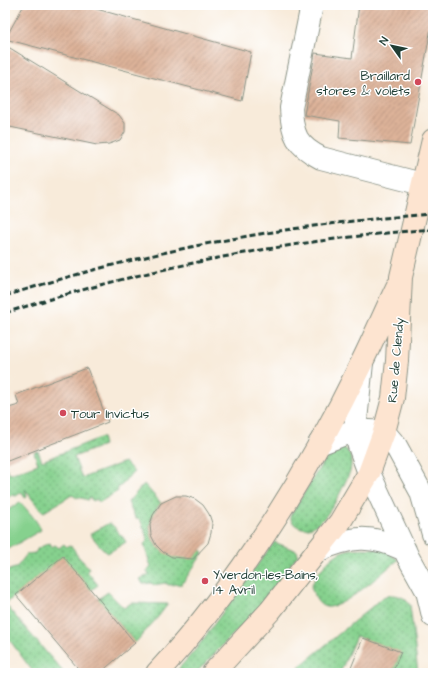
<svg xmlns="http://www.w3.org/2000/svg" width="438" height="678" font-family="'Architects Daughter',sans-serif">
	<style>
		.grass { fill: url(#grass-dots); stroke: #528761 }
		.park { fill: #86d18e; stroke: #528761 }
		.building { fill: url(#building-hatch) }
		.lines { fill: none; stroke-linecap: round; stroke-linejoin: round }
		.minor-casing { stroke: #8c9487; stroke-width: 24 }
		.tertiary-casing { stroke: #8c9487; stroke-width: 24 }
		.secondary-casing { stroke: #8c9487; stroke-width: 24 }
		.minor { stroke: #fff; stroke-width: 22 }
		.tertiary { stroke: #fff; stroke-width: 22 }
		.secondary { stroke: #fde4d0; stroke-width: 22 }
		.rail { stroke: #1f3d34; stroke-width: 3; stroke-dasharray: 6 3; stroke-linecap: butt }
		.poi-dot { fill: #d1495b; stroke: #fff; stroke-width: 1.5 }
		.labels { text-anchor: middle; stroke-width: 3; stroke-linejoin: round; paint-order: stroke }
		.poi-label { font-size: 13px; fill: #1f3d34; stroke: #fff; text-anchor: start }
		.street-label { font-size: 13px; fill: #1f3d34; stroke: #fff }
	</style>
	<defs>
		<pattern id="grass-dots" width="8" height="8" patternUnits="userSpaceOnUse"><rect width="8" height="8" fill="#86d18e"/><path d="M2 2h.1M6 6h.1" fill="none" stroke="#6dab75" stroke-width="1.8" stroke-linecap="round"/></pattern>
		<pattern id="building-hatch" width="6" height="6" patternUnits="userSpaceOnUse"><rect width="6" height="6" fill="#ddb299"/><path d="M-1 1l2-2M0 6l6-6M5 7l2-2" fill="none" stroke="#b3927e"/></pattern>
	</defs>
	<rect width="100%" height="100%" fill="#fff"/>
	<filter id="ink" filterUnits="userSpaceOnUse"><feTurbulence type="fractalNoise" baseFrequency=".025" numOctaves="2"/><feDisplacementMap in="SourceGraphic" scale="8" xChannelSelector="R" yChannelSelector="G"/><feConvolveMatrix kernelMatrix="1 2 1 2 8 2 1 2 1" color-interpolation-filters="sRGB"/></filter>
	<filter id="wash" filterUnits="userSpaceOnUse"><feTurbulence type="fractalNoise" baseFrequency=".012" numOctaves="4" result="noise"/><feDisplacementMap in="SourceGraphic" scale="16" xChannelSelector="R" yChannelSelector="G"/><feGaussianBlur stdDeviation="0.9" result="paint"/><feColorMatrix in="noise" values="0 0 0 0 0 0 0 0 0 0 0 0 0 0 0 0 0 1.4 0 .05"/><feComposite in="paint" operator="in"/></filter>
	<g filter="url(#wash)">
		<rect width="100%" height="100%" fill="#f8ebda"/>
		<path class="grass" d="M102,437L104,445L74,457L82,478L125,462L134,472L125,480V482L117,489L118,491L100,502L95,499L94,501L89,498L88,500L78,497L77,498L72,495L44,512C40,510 28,494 25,489L27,497L25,498L22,492L16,496L12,495L5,499V470L7,469L10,474L38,464L34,452L38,451L42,461Z
			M344,447C352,454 352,462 350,472C342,488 325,533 302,528C295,526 292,523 290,516L329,452L335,448Z
			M144,484L161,503C132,532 165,572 201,550L203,553L182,584L169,585L165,583L154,585L151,583L143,584L140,579L149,575L147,571L151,567L144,544L148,540L141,521L135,517L128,502Z
			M109,523C116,526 117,533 123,537L126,542L108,553C104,551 93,538 90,534Z
			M274,542L297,551L298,555L267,599L196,673H175L196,649Z
			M50,543L52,547L55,545L59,548L64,544L67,547L69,545C75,548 74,551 77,555C80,559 85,563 89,568L87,571L98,585L91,590L16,595L5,604L64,673H34L5,634V571L16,568L27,554L35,553L38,548Z
			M384,549L398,560C383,571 343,610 326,607C317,605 314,595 311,587C316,574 332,553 347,550C358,547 373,549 384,549Z
			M108,592L124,608L131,603L168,604L158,617L135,643L98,599Z
			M390,595C399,595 405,597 410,605L418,673H392L400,652L356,636L340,673H305L299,667L381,599Z"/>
		<path class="park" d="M20,502C28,511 37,520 41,530L5,551V512Z"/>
		<g id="blocks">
			<path class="building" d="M24,5H82L251,52L242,101L5,39Z
				M359,5H433V16L410,145L339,138L340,121L304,115L315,53L352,58Z
				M5,45L119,115L125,123V132L120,140L109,144L97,145L5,126Z
				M87,368L108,422L5,462V409L19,405L16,395Z
				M176,496H186L195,499L203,505L209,514L212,523L211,533L208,543L193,559L172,557L163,552L156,545L151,535L150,525L153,515L161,503Z
				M63,556L135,643L100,673H82L16,595Z
				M363,638L401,652L392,673H349Z"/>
		</g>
	</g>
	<g filter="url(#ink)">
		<use href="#blocks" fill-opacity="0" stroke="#8c9487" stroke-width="1"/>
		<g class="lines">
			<defs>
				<path id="minor" d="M312,5L291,108C292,135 297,146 321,158L422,184"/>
				<path id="tertiary" d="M362,363L355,430L359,446L369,473L408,557L427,591L433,616
					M319,444L355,430L384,432L396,446L421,492L433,534
					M317,551C352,536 370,534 405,550"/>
				<path id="secondary" d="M157,673C241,582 307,475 361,364C374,338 385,312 397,287
					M213,673L270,611L317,551L340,522L369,473L384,432L393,398L397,361L401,277L433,140"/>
			</defs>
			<use href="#minor" class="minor-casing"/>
			<use href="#tertiary" class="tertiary-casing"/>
			<use href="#secondary" class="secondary-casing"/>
			<use href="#minor" class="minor"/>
			<use href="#tertiary" class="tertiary"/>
			<use href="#secondary" class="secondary"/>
			<path class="rail" d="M5,296C146,251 285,224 433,214
				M5,313C145,268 287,240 433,229"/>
		</g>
	</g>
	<g class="poi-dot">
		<circle cx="418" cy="82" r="4"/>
		<circle cx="63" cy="413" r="4"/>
		<circle cx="205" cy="581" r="4"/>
	</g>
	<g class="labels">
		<g class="poi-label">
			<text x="410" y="80" text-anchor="end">Braillard<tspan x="410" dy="15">stores &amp; volets</tspan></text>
			<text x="71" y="418">Tour Invictus</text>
			<text x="213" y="579">Yverdon-les-Bains,<tspan x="213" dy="15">14 Avril</tspan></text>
		</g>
		<g class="street-label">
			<text transform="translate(395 360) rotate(-85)" y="5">Rue de Clendy</text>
		</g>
	</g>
	<rect width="438" height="678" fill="none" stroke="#fff" stroke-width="20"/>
	<g transform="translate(392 46) rotate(303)" stroke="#ffffff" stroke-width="3" paint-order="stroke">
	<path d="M0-3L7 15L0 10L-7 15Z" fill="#1f3d34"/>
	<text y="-6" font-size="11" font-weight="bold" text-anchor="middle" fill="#1f3d34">N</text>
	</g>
</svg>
